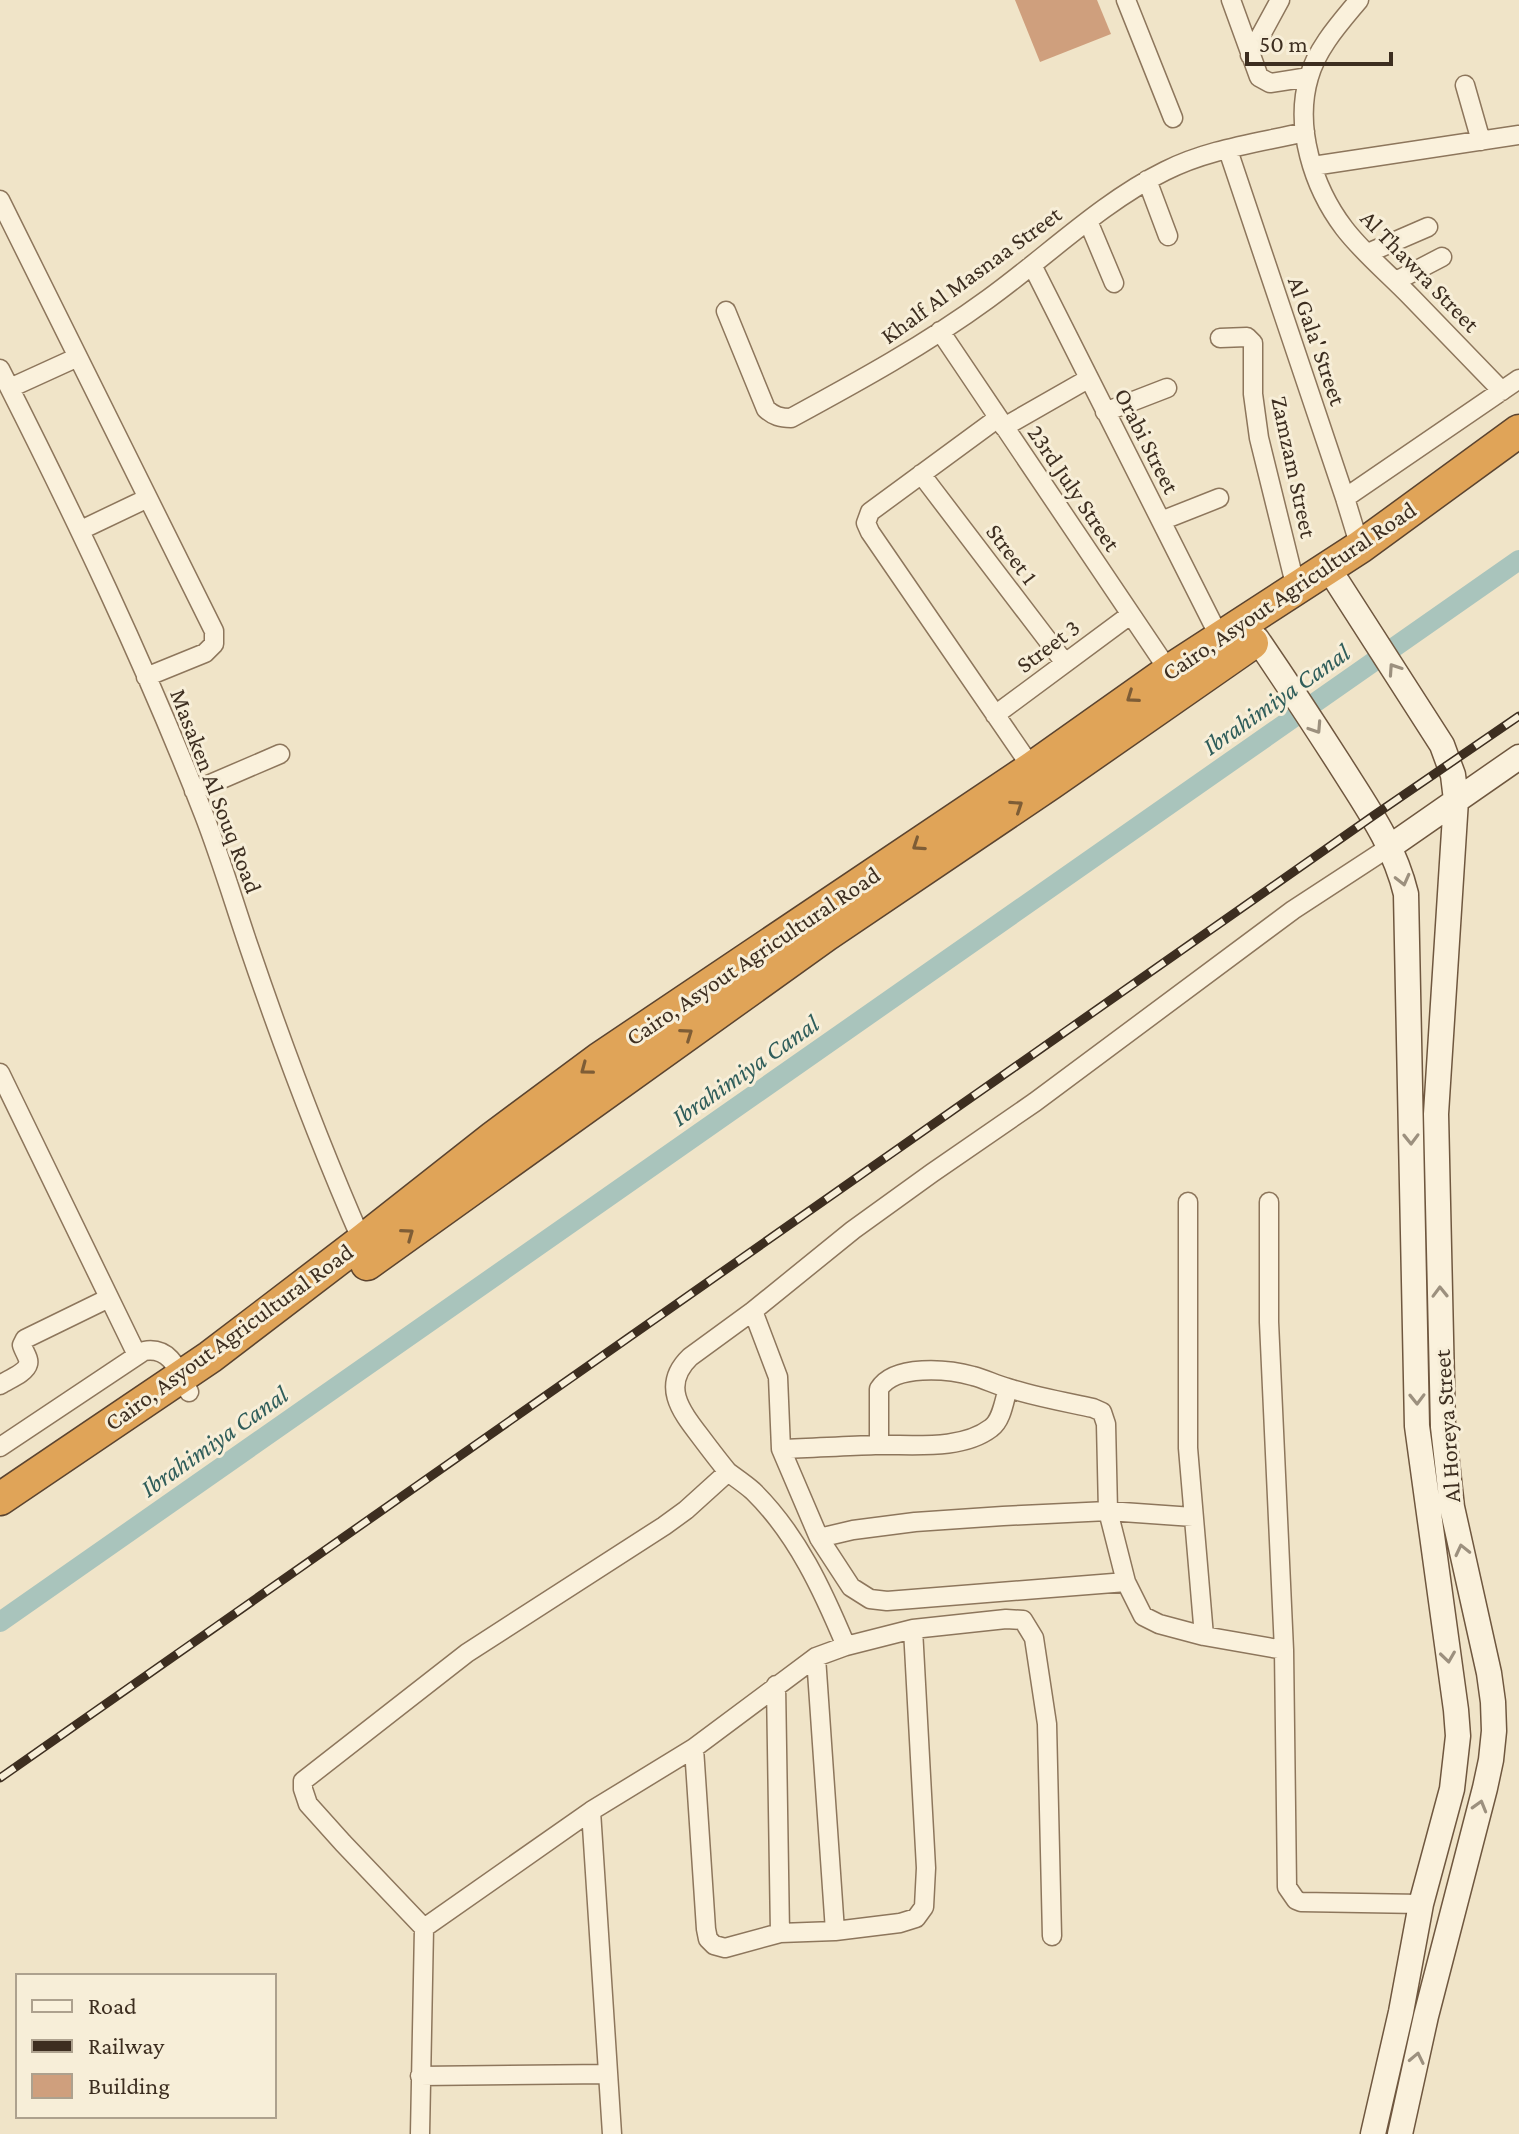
<svg xmlns="http://www.w3.org/2000/svg" width="1519" height="2134" font-family="'Crimson Pro',serif">
	<style>
		.lines { fill: none; stroke-linecap: round; stroke-linejoin: round }
		.canal { stroke: #a9c4bc; stroke-width: 20 }
		.building { fill: #cf9f7d }
		.street-casing { stroke: #8d765c; stroke-width: 21 }
		.secondary-casing { stroke: #6f573f; stroke-width: 27 }
		.highway-casing { stroke: #5b4430; stroke-width: 35 }
		.street { stroke: #faf1dc; stroke-width: 18 }
		.secondary { stroke: #faf1dc; stroke-width: 24 }
		.highway { stroke: #e0a458; stroke-width: 32 }
		.rail-casing { stroke: #3d2e20; stroke-width: 9 }
		.rail { stroke: #f7eed8; stroke-width: 6; stroke-dasharray: 18; stroke-linecap: butt }
		.oneway { stroke: #9c907e }
		.oneway2 { stroke: #7e5d36 }
		.labels { text-anchor: middle; stroke-width: 6; stroke-linejoin: round; paint-order: stroke }
		.street-label { font-size: 24px; fill: #3d2e20; stroke: #f7eed8 }
		.water-label { font-size: 26px; font-style: italic; fill: #2f5d5a; stroke: #f7eed8 }
	</style>
	<rect width="100%" height="100%" fill="#f0e4c8"/>
	<g class="lines">
		<path class="canal" d="M0,1622L1519,560"/>
	</g>
	<path class="building" d="M1015,0H1097L1111,34L1040,62Z"/>
	<g class="lines">
		<defs>
			<path id="street" d="M1126,0L1173,118
				M1231,0L1259,77L1270,83L1309,77
				M1359,0C1340,23 1317,48 1309,77C1294,127 1313,187 1344,228C1363,253 1390,275 1412,298C1442,329 1472,360 1502,391
				M1250,55L1280,0
				M1465,85L1481,141
				M1228,150L1345,498L1360,547
				M1313,166L1519,135
				M1147,180L1168,236
				M0,200L214,631V644L205,653L146,677
				M1088,221L1114,283
				M1368,253L1428,227
				M1032,265L1220,638
				M1396,281L1442,257
				M726,311L766,409C774,416 780,418 791,418C859,381 925,345 988,299C1045,258 1102,202 1165,171C1208,149 1258,143 1305,132
				M940,331L1169,671
				M1220,338L1247,337L1253,343V394L1259,438L1296,588
				M0,369C74,515 145,663 204,815C221,859 234,903 249,947C283,1047 320,1145 362,1241
				M10,388L78,357
				M1105,412L1167,388
				M998,418L870,512L866,523L870,532L1032,768
				M1004,427L1088,379
				M921,474L1065,663
				M1345,498L1519,379
				M1161,521L1219,498
				M81,530L148,498
				M995,715L1130,615
				M194,791L280,754
				M0,1073L137,1355
				M1188,1202V1448L1204,1636
				M1269,1202V1322L1284,1650L1287,1887L1296,1900L1301,1902L1421,1904
				M753,1311L778,1377L781,1449L819,1538L851,1587L870,1599L887,1601L1126,1582
				M0,1385C7,1380 26,1373 28,1364C30,1359 23,1350 22,1345L25,1339L109,1298
				M879,1445V1389C894,1364 948,1369 973,1376C985,1379 996,1385 1008,1388C1036,1397 1065,1402 1093,1408L1102,1412L1106,1424L1108,1511L1126,1582L1143,1616L1159,1624L1204,1636L1284,1650
				M0,1447L144,1351C171,1346 179,1372 189,1392
				M781,1449C812,1448 844,1446 875,1445C911,1444 961,1451 991,1428C1002,1420 1004,1401 1008,1388
				M728,1472C736,1478 745,1484 753,1491C797,1534 823,1591 846,1646
				M819,1538L853,1530L915,1522L1003,1516L1108,1511L1193,1517
				M816,1657L835,1931
				M776,1685L780,1933
				M694,1748L706,1929L708,1939L714,1945L725,1948L780,1933L835,1931L900,1923L916,1918L924,1907L926,1868L913,1629
				M591,1811L612,2134
				M424,1928L343,1843L308,1804L303,1789V1781L467,1653L664,1526L686,1510L728,1472C718,1460 709,1448 700,1436C680,1410 661,1385 690,1357L753,1311L853,1230L932,1173L1035,1102L1293,910L1391,846
				M420,2076L608,2074
				M420,2134L424,1928L591,1811L694,1748L816,1657L846,1646L913,1629L1006,1619L1023,1620L1034,1638L1047,1724L1052,1936"/>
			<path id="secondary" d="M1338,583L1442,745L1453,775L1456,800L1436,1114L1443,1427L1452,1507L1489,1673L1493,1702L1494,1731L1491,1760L1485,1788L1426,2016L1400,2134
				M1257,639C1285,680 1312,721 1339,763C1366,806 1394,844 1406,894L1417,1426L1456,1710L1458,1736L1452,1789L1421,1904L1401,2012L1373,2134
				M1391,846L1519,757"/>
			<path id="highway" d="M367,1264L826,935L1051,783L1252,643
				M0,1499L210,1357L362,1241L494,1137L599,1059L1032,768L1169,671L1360,547L1519,431"/>
		</defs>
		<use href="#street" class="street-casing"/>
		<use href="#secondary" class="secondary-casing"/>
		<use href="#highway" class="highway-casing"/>
		<use href="#street" class="street"/>
		<use href="#secondary" class="secondary"/>
		<use href="#highway" class="highway"/>
		<defs>
			<path id="rail" d="M0,1778L1373,816L1519,716"/>
		</defs>
		<use href="#rail" class="rail-casing"/>
		<use href="#rail" class="rail"/>
	</g>
	<defs><path id="oneway-chevron" d="M-2-3.5L2.5 0L-2 3.5" fill="none" stroke-width="1.6" stroke-linecap="round" stroke-linejoin="round" transform="scale(2)"/></defs>
	<g class="oneway">
		<use href="#oneway-chevron" transform="translate(1394 669) rotate(-124)"/>
		<use href="#oneway-chevron" transform="translate(1316 728) rotate(57)"/>
		<use href="#oneway-chevron" transform="translate(1403 880) rotate(76)"/>
		<use href="#oneway-chevron" transform="translate(1411 1139) rotate(89)"/>
		<use href="#oneway-chevron" transform="translate(1440 1292) rotate(-91)"/>
		<use href="#oneway-chevron" transform="translate(1417 1399) rotate(89)"/>
		<use href="#oneway-chevron" transform="translate(1462 1550) rotate(-103)"/>
		<use href="#oneway-chevron" transform="translate(1448 1657) rotate(82)"/>
		<use href="#oneway-chevron" transform="translate(1480 1806) rotate(-74)"/>
		<use href="#oneway-chevron" transform="translate(1417 2058) rotate(-78)"/>
	</g>
	<g class="oneway2">
		<use href="#oneway-chevron" transform="translate(1132 697) rotate(145)"/>
		<use href="#oneway-chevron" transform="translate(1017 806) rotate(-34)"/>
		<use href="#oneway-chevron" transform="translate(918 845) rotate(146)"/>
		<use href="#oneway-chevron" transform="translate(687 1034) rotate(-35)"/>
		<use href="#oneway-chevron" transform="translate(586 1069) rotate(143)"/>
		<use href="#oneway-chevron" transform="translate(408 1234) rotate(-36)"/>
	</g>
	<g class="labels">
		<g class="street-label">
			<text transform="translate(1420 271) rotate(46)" y="8">Al Thawra Street</text>
			<text transform="translate(971 275) rotate(-36)" y="8">Khalf Al Masnaa Street</text>
			<text transform="translate(1317 341) rotate(71)" y="8">Al Gala' Street</text>
			<text transform="translate(1147 441) rotate(63)" y="8">Orabi Street</text>
			<text transform="translate(1294 467) rotate(78)" y="8">Zamzam Street</text>
			<text transform="translate(1074 488) rotate(56)" y="8">23rd July Street</text>
			<text transform="translate(1012 554) rotate(53)" y="8">Street 1</text>
			<text transform="translate(1289 591) rotate(-34)" y="8">Cairo, Asyout Agricultural Road</text>
			<text transform="translate(1048 646) rotate(-37)" y="8">Street 3</text>
			<text transform="translate(216 791) rotate(69)" y="8">Masaken Al Souq Road</text>
			<text transform="translate(753 956) rotate(-34)" y="8">Cairo, Asyout Agricultural Road</text>
			<text transform="translate(229 1337) rotate(-36)" y="8">Cairo, Asyout Agricultural Road</text>
			<text transform="translate(1447 1426) rotate(-94)" y="8">Al Horeya Street</text>
		</g>
		<g class="water-label">
			<text transform="translate(1276 699) rotate(-35)" y="9">Ibrahimiya Canal</text>
			<text transform="translate(745 1070) rotate(-35)" y="9">Ibrahimiya Canal</text>
			<text transform="translate(214 1441) rotate(-35)" y="9">Ibrahimiya Canal</text>
		</g>
	</g>
	<rect x="16" y="1974" width="260" height="144" fill="#f7eed8" stroke="#ada18e" stroke-width="2"/>
	<rect x="32" y="2000" width="40" height="12" fill="#faf1dc" stroke="#ada18e" stroke-width="2"/>
	<text x="88" y="2014" font-size="24" fill="#3d2e20">Road</text>
	<rect x="32" y="2040" width="40" height="12" fill="#3d2e20" stroke="#ada18e" stroke-width="2"/>
	<text x="88" y="2054" font-size="24" fill="#3d2e20">Railway</text>
	<rect x="32" y="2074" width="40" height="24" fill="#cf9f7d" stroke="#ada18e" stroke-width="2"/>
	<text x="88" y="2094" font-size="24" fill="#3d2e20">Building</text>
	<path d="M1247 52v12h144v-12" fill="none" stroke="#3d2e20" stroke-width="4"/>
	<text x="1259" y="52" font-size="24" fill="#3d2e20" stroke="#f7eed8" stroke-width="6" paint-order="stroke">50 m</text>
</svg>
